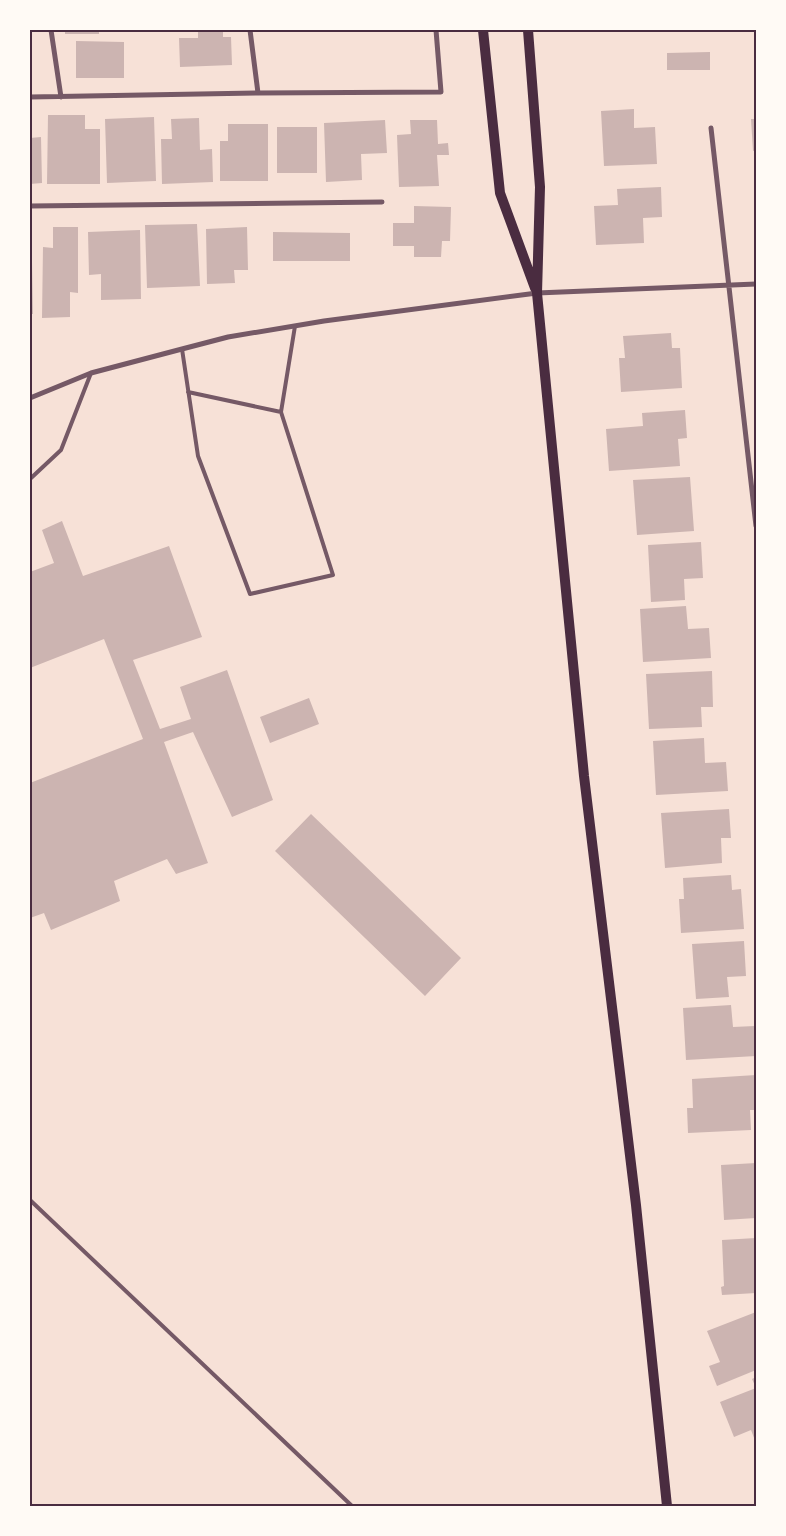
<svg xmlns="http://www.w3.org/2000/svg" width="786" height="1536" font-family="Helvetica,sans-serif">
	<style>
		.building { fill: #ccb4b1 }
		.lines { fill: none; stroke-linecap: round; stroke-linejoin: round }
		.service { stroke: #755966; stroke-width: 4 }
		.minor { stroke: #755966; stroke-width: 5 }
		.secondary { stroke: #4a2c40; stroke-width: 10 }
		.neatline { fill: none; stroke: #4a2c40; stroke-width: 2 }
	</style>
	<rect width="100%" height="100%" fill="#f7e1d7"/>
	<path class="building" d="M65,30H99V34H65Z
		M198,30H223V37H231L232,65L180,67L179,38H198Z
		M76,41L124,42V78H76Z
		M710,52V70H667V53Z
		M634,109V128L655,127L657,164L604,166L601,111Z
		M48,115H85V129H100V184H47Z
		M154,117L156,181L107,183L105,119Z
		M199,118L200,150L212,149L213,182L162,184L161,139H172L171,119Z
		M751,119H756V150L753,151Z
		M385,120L387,153L361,154L362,180L326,182L324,123Z
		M410,120H437L438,144L448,143L449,155H437L439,186L399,187L397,135L411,134Z
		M228,124H268V181H220V141H228Z
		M277,127H317V173H277Z
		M41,137L42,183L30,184V138Z
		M661,187L662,217L643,218L644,243L596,245L594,206L618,205L617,189Z
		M414,206L451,207L450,241H442L441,257H414V246H393V223H414Z
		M197,224L200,286L147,288L145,225Z
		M53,227H78V293L70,292V317L42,318L43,247L53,248Z
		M247,227L248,270H234L235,283L207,284L206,229Z
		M140,230L141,299L101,300V274L89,275L88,232Z
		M273,232L350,233V261H273Z
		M30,262H32L33,314H30Z
		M671,333L672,348H680L682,388L621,392L619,358H625L623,336Z
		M685,410L687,438L678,439L680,466L609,471L606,429L643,426L642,413Z
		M690,477L694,531L637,535L633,480Z
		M62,521L83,576L169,546L202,637L133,660L160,729L191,719L180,687L227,670L273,800L232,817L193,732L164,742L208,863L176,874L167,859L114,881L120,901L51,930L44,913L30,918V783L143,739L104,639L30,668V572L54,563L42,530Z
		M701,542L703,578L684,579L685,600L651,602L648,545Z
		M686,606L688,629L709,628L711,658L643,662L640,609Z
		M712,671L713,707H701L702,727L649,729L646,674Z
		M309,698L319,724L270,743L260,717Z
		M704,738L705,763L726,762L728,791L656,795L653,741Z
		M729,809L731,838H721L722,863L665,868L661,813Z
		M311,814L461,958L425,996L275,851Z
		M731,875L732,890L741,889L744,929L681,933L679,899H684L683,878Z
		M744,941L746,976L727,977L729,997L696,999L692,944Z
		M731,1005L733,1027L755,1026L756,1056L686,1060L683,1008Z
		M756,1075V1110H750L751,1130L688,1133L687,1108H693L692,1079Z
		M756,1163V1218L724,1220L721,1165Z
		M756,1238V1293L722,1295L721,1287L724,1286L722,1240Z
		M756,1312V1370L717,1386L709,1366L720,1362L707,1331Z
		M756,1377V1443L751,1430L734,1437L720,1402L756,1388L752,1379Z"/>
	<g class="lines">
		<path class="service" d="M182,349L198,456L250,594L333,575L281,412L295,326
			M188,392L281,412
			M30,479L61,450L91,373
			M30,1200L352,1506"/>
		<path class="minor" d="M51,30L61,97
			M250,30L258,93
			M30,97L258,93L441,92L436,30
			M711,128L756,526
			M30,206L382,202
			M30,398L91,373L182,349L228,337L324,321L537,293L756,284"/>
		<path class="secondary" d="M483,30L500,193L535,288
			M528,30L540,187L537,293L584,776L636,1205L667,1506"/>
	</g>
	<rect width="786" height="1536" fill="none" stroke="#fffaf5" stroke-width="62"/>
	<rect x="31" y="31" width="724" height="1474" class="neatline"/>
</svg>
